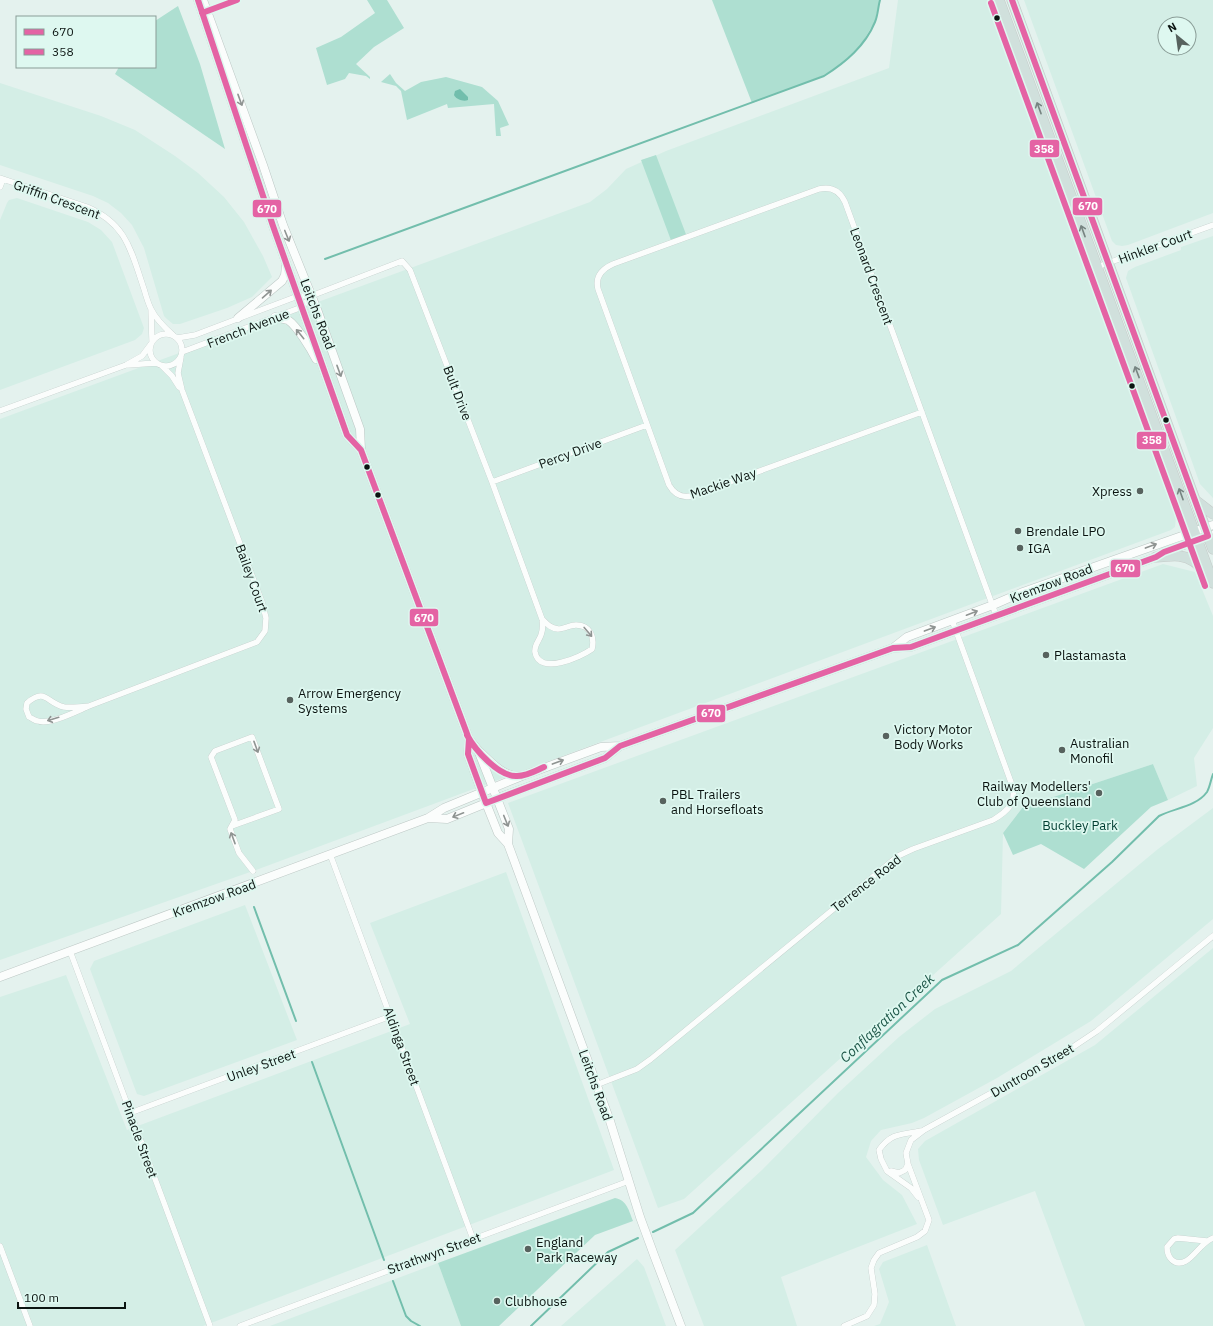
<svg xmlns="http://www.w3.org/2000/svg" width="1213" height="1326" font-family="'IBM Plex Sans',sans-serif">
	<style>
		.built { fill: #d4eee6; fill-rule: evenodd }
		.green { fill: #aedfd1 }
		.water { fill: #72beac }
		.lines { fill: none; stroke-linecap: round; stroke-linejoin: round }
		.stream { stroke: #72beac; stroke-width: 2 }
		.street-casing { stroke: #bdc8c5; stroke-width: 6 }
		.secondary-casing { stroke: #bdc8c5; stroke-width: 9 }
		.highway-casing { stroke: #c5cbc9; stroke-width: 11 }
		.street { stroke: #fbfdfc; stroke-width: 5.5 }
		.secondary { stroke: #fbfdfc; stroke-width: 8 }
		.highway { stroke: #d0e0dc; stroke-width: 10 }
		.bus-1-casing { stroke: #def8f0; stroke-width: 9 }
		.bus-2-casing { stroke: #def8f0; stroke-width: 9 }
		.bus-1 { stroke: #e463a4; stroke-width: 6 }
		.bus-2 { stroke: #e463a4; stroke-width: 6 }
		.oneway { stroke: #8f9492 }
		.oneway2 { stroke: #778481 }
		.bus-dot { fill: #0b1411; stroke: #def8f0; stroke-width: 1.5 }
		.poi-dot { fill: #57625e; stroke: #def8f0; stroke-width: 1.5 }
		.labels { text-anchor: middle; stroke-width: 3.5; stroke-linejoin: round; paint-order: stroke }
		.street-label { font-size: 13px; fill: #0b1411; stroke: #def8f0 }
		.poi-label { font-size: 13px; fill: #0b1411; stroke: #def8f0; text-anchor: start }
		.park-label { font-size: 13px; fill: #003e32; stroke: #def8f0 }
		.water-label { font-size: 14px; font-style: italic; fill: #1e5648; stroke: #def8f0 }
		.line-badge { stroke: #def8f0; stroke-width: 1.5 }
		.badge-label { font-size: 11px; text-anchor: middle; font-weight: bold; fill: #fff }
	</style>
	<rect width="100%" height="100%" fill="#e4f2ee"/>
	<path class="built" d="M898,0H988L1176,517L1175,527L1171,530L253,871L0,960V419L590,202L607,189L626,169L666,151L889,68Z
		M1024,0H1213V213L1128,245L1122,246L1116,245L1112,241ZM1165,24H1189V48H1165Z
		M0,83L101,116L135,130L175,156L198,173L224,197L244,222L263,256L272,277L252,297L227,308L180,324H173L167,319L164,316L144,248L132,225L121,213L108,203L93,196L0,165Z
		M17,198L88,222L101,230L112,242L144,328L142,334L135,340L0,390V220L7,203L9,200Z
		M1213,236V498L1200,484L1126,278L1128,271L1135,267L1181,250V247Z
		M1163,564L1195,572L1213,616V728L1194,758L1197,786L1168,800L1153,764L1023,807L1003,833L1001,914L684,1199L658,1208L508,803Z
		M1213,808V919L1091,1021L997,1078L924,1118L912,1123L881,1130L871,1141L866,1157L883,1180L902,1195L917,1224L781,1277L797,1326H704L675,1250L762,1170L838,1093L899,1037L935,1009L1011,971L1158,849Z
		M506,872L614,1170L203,1326H0V997L66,975L127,1130L410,1024L370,923Z
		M245,905L297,1040L144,1096L137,1094L90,969L94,961Z
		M1213,948V1326H1085L1035,1191L943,1225L919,1160L918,1149L925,1141L1095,1045Z
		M927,1245L956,1326H874L880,1324L889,1302L879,1269L883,1262Z
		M637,1259L644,1267L666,1326H561Z
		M438,1263L461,1326H270Z"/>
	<path class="green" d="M367,0H387L404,28L374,47L356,64L370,77V79L366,76L349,73L345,79L327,85L316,48L341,37L375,13Z
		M712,0H880L875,21L861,45L845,62L825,75L752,103Z
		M178,6L200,64L225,149L115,74L119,67H155V21Z
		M390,74L396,83L405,91L421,82L446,77L482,87L498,101L509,125L500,128L501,136H496L494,104L448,108L447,104L407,120L401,91L396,86L381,82Z
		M656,155L687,237L672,243L641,160Z
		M1153,764L1168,800L1151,807L1084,869L1041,844L1013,855L1003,833L1023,807Z
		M615,1198C627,1200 629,1211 633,1221L595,1235L499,1326H461L438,1263Z"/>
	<path class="water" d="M460,89L468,97V100C463,102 456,99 454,95L455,91Z"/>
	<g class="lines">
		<path class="stream" d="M325,259L824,76C846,62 865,46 875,22C878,15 878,7 880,0
			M254,907L296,1021
			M312,1062L384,1260
			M653,1232L693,1213L942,980L1018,945L1112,862L1159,816C1174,808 1196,807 1207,792C1210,787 1211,779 1213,774
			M393,1281L406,1316L411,1321L420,1326
			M531,1326L608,1252L638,1238"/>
		<defs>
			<path id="street" d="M204,12L237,0
				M0,178L87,207C127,224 131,251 144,289C146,296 148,303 151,309C156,319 165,328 173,335
				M0,187L3,179
				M1097,267L1213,225
				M151,309L152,341
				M150 350a16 16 0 1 1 32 0a16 16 0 1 1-32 0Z
				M177,338L195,335L298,296H311L402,261L410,270L492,482L542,619C543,624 543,629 541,635C539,641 534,645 535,652C539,676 581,657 592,649C595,637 590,625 576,625C570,625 564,629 558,629C550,628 547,624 542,619
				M182,352L302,307L311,296
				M128,365L156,363
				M162,366L172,376L179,387
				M0,411L126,365L142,356L151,344
				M922,412L691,496C681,498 674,494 669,485L598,289C595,277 602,269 613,264L819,189C832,186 840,191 845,202L996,615
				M492,482L647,425
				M89,706C80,707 72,708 64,707C46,703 46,687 27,703L26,709L29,717C32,718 35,721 38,721C50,725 77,711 89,706L257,642L265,631L266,618L262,602L182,390L178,373L181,357
				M232,826L279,809L252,737L215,751L211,757L235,820L230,829L239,853L253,871
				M330,854L473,1239
				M70,951L210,1326
				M596,1085L637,1069L651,1059L898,856L913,849L993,820C1008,811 1017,803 1012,785L952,620
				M130,1113L391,1016
				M891,1171L899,1173L905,1170L908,1164
				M918,1197L911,1188L887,1171L881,1159L879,1150C892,1132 902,1135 921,1131
				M1207,1241L1178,1238L1174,1239L1167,1247C1167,1257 1174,1267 1186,1261C1196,1255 1201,1243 1213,1238
				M0,1246L30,1326
				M240,1326L629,1181
				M844,1326L867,1316L874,1305L875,1294L871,1268L874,1260L879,1253L917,1237L925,1231L929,1220L908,1164L906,1153L911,1140L924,1130L1064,1053L1097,1031L1213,936"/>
			<path id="secondary" d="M198,0L273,226L347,435L361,450
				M203,0L263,165L283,225L318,312L360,429L361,450L469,739L478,750L509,829L508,844L610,1121L640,1217L654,1255L681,1326
				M275,317C279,318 284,319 288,320C297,326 311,349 316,359
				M238,318L282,281L285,275L286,266
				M893,648L911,647L1156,557L1164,552L1213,535
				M469,739L468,754L482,793L498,833L508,844
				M480,752C491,762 503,777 520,776
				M428,818L447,819L506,795L605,758L620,746
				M0,977L428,818L444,808L522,776L601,747L620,746L893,648L907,637L993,605L1023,592L1213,525"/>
			<path id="highway" d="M999,0L1213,583
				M1012,0L1213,549
				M1195,500L1213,514
				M1156,557C1164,557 1171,555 1179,556C1191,557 1201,566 1208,575"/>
		</defs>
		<use href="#street" class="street-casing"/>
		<use href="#secondary" class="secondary-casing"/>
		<use href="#highway" class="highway-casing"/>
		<use href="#street" class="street"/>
		<use href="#secondary" class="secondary"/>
		<use href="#highway" class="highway"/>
		<defs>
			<path id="bus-1" d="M198,0L273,226L347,435L361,450L469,739L468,754L486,803L605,758L620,746L893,648L911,647L1156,557L1164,552L1208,536L1012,0
				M202,13L237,0
				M467,735C475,750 499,777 517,776C527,776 535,771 544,767"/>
			<path id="bus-2" d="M991,3L1205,586"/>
		</defs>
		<use href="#bus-1" class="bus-1-casing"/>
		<use href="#bus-2" class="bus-2-casing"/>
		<use href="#bus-1" class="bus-1"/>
		<use href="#bus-2" class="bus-2"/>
	</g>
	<defs><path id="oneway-shaft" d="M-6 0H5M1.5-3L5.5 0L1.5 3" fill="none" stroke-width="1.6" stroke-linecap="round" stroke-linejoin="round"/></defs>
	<g class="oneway">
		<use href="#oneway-shaft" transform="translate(240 100) rotate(70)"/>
		<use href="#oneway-shaft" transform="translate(287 236) rotate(68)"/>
		<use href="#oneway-shaft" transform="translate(267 294) rotate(-41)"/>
		<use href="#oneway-shaft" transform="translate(300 334) rotate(-129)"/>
		<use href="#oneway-shaft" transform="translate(339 371) rotate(70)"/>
		<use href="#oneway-shaft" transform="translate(1151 546) rotate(-20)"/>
		<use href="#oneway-shaft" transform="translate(972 613) rotate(-21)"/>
		<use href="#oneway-shaft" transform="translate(930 629) rotate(-20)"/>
		<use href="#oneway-shaft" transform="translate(588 632) rotate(50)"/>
		<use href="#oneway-shaft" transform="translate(53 719) rotate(163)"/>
		<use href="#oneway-shaft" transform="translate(256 747) rotate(70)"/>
		<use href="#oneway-shaft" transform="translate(558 762) rotate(-20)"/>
		<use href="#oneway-shaft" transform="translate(458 815) rotate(158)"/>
		<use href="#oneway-shaft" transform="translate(506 821) rotate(68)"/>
		<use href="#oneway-shaft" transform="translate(233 838) rotate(-110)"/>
	</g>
	<g class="oneway2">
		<use href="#oneway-shaft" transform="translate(1039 108) rotate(-110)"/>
		<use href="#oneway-shaft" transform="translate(1083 231) rotate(-110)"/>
		<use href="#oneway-shaft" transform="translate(1137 372) rotate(-111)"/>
		<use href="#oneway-shaft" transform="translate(1181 494) rotate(-110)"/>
	</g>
	<g class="bus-dot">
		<circle cx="997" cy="18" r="3.5"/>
		<circle cx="1132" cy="386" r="3.5"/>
		<circle cx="1166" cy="420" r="3.5"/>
		<circle cx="367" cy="467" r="3.5"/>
		<circle cx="378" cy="495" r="3.5"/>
	</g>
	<g class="poi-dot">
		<circle cx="1140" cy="491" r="4"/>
		<circle cx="1018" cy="531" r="4"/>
		<circle cx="1020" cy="548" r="4"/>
		<circle cx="1046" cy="655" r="4"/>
		<circle cx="290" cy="700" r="4"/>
		<circle cx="886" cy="736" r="4"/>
		<circle cx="1062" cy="750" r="4"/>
		<circle cx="1099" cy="793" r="4"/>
		<circle cx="663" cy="801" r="4"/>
		<circle cx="528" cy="1249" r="4"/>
		<circle cx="497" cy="1301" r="4"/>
	</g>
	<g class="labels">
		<g class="street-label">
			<text transform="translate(57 199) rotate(20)" y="5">Griffin Crescent</text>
			<text transform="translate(1155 246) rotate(-20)" y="5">Hinkler Court</text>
			<text transform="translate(872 276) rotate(70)" y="5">Leonard Crescent</text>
			<text transform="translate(318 314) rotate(69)" y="5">Leitchs Road</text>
			<text transform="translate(248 328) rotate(-21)" y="5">French Avenue</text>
			<text transform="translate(458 393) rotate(69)" y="5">Bult Drive</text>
			<text transform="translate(570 453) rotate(-20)" y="5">Percy Drive</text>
			<text transform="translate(723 483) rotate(-19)" y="5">Mackie Way</text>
			<text transform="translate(252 578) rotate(70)" y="5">Bailey Court</text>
			<text transform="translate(1051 583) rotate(-21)" y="5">Kremzow Road</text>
			<text transform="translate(866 883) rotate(-38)" y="5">Terrence Road</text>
			<text transform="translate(214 898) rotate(-20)" y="5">Kremzow Road</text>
			<text transform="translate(402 1046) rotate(70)" y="5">Aldinga Street</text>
			<text transform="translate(261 1065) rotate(-20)" y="5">Unley Street</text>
			<text transform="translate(1032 1070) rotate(-30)" y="5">Duntroon Street</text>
			<text transform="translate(596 1085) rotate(70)" y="5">Leitchs Road</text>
			<text transform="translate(140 1139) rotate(70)" y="5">Pinacle Street</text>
			<text transform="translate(434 1253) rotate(-20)" y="5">Strathwyn Street</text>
		</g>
		<g class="poi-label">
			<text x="1132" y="496" text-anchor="end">Xpress</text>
			<text x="1026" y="536">Brendale LPO</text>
			<text x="1028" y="553">IGA</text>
			<text x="1054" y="660">Plastamasta</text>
			<text x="298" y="698">Arrow Emergency<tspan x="298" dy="15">Systems</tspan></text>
			<text x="894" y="734">Victory Motor<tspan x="894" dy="15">Body Works</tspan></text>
			<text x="1070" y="748">Australian<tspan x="1070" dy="15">Monofil</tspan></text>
			<text x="1091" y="791" text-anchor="end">Railway Modellers'<tspan x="1091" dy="15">Club of Queensland</tspan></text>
			<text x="671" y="799">PBL Trailers<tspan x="671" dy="15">and Horsefloats</tspan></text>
			<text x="536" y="1247">England<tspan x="536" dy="15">Park Raceway</tspan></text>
			<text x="505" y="1306">Clubhouse</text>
		</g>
		<g class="park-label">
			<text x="1080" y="830">Buckley Park</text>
		</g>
		<g class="water-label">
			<text transform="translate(887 1018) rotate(-43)" y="5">Conflagration Creek</text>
		</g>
	</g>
	<g class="line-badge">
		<rect x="1029" y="139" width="31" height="19" rx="4" fill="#e463a4"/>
		<rect x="1072" y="197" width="31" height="19" rx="4" fill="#e463a4"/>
		<rect x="252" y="199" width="30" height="19" rx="4" fill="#e463a4"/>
		<rect x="1136" y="431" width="31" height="19" rx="4" fill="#e463a4"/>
		<rect x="1110" y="559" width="31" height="19" rx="4" fill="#e463a4"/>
		<rect x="409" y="608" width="30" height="19" rx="4" fill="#e463a4"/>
		<rect x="696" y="704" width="30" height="19" rx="4" fill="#e463a4"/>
	</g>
	<g class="badge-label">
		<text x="1044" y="153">358</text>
		<text x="1088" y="210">670</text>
		<text x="267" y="213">670</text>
		<text x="1152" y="444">358</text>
		<text x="1125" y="572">670</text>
		<text x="424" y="622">670</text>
		<text x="711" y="717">670</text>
	</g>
	<rect x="16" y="16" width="140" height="52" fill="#def8f0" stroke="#8a9d97"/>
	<rect x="24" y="29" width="20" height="6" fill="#e463a4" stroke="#8a9d97"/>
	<text x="52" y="36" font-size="12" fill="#0b1411">670</text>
	<rect x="24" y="49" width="20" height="6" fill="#e463a4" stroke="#8a9d97"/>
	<text x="52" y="56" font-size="12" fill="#0b1411">358</text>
	<g transform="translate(1177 36) rotate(331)"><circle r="19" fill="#def8f0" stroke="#8a9d97"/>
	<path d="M0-3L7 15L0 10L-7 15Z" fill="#57625e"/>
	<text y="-6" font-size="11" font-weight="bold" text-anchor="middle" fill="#0b1411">N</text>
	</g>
	<path d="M18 1302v6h107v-6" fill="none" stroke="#0b1411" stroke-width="2"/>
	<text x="24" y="1302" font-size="12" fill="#0b1411" stroke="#def8f0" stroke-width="3" paint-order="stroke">100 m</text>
</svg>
